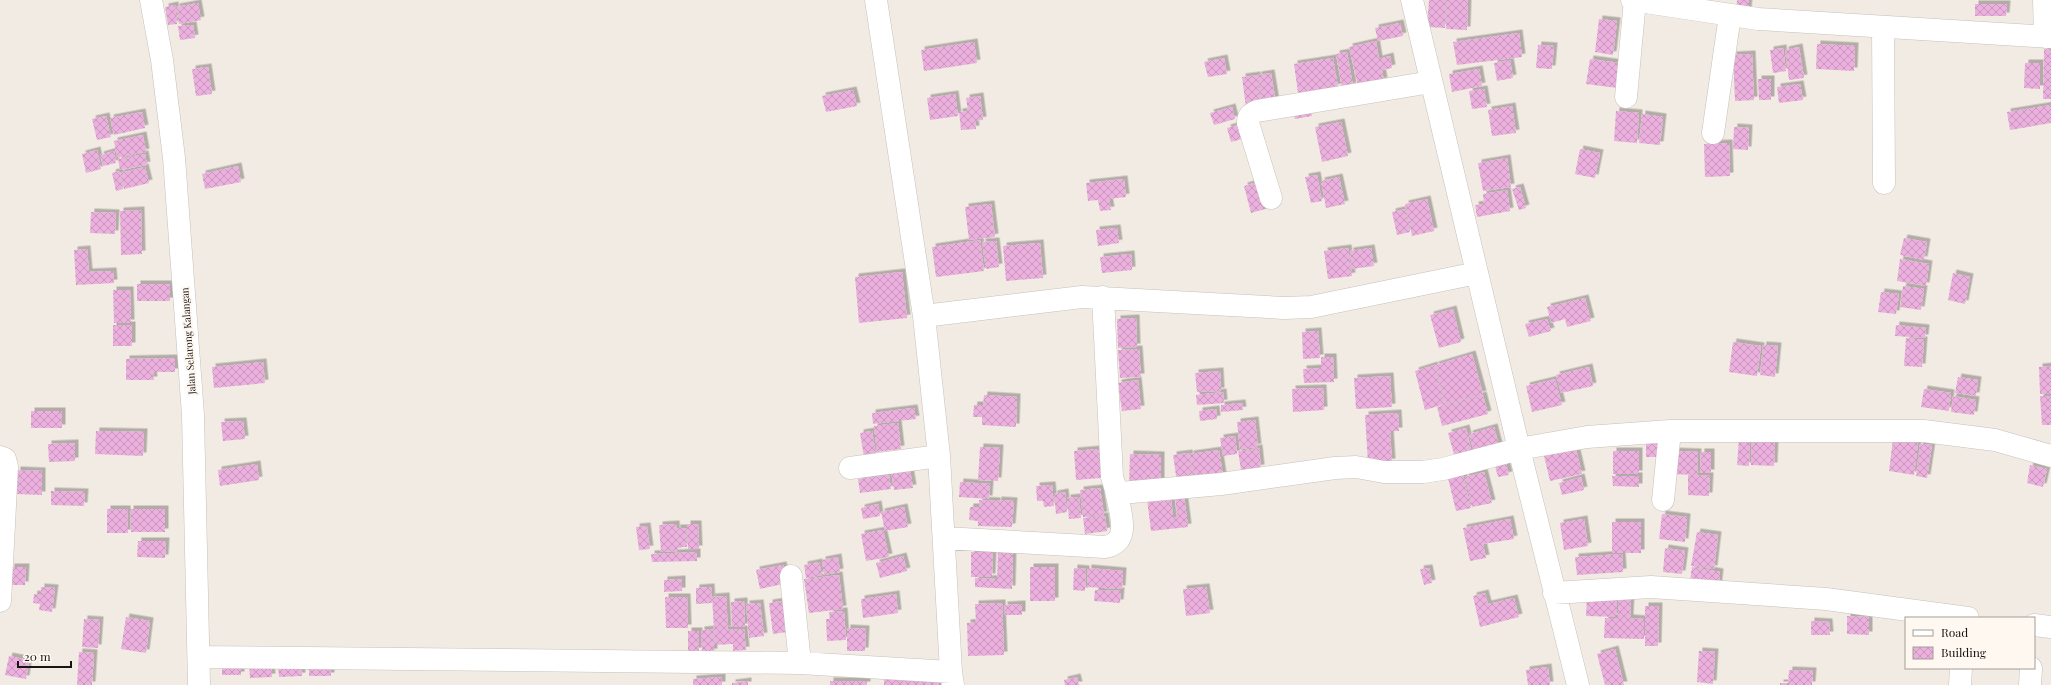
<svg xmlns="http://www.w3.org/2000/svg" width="2051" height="685" font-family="'Playfair Display',serif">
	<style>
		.building { fill: url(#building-cross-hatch); filter: url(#shadow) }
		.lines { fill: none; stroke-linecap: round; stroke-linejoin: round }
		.minor-casing { stroke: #c6c0b9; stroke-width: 23 }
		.minor { stroke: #fff; stroke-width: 22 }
		.labels { text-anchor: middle; stroke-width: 4; stroke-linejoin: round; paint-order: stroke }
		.street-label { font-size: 10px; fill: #171513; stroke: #fff8f1 }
	</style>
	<defs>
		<pattern id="building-cross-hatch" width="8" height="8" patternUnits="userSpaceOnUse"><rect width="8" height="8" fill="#ebb0de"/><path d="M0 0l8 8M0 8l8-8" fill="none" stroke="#c996be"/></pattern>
		<filter id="shadow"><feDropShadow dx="3.5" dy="-3.5" stdDeviation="0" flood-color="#0004"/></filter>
	</defs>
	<rect width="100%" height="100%" fill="#f2ebe3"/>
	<path class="building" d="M1429,0H1446L1445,28L1427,27Z
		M1447,0H1468L1467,30L1446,29Z
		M1737,0H1749L1748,13L1736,12Z
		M198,3L201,20L179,24L176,7Z
		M1975,4H2007L2006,16H1975Z
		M175,5L177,24L168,25L165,7Z
		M1599,19L1617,21L1613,55L1595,52Z
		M1400,23L1403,36L1378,41L1375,28Z
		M193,25L195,38L180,40L178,26Z
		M1519,33L1522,57L1457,65L1453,42Z
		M1376,41L1379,59L1390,56L1392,68L1382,70L1384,81L1358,86L1349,47Z
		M974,42L977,63L924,71L921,50Z
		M1817,44L1855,46L1854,71L1816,69Z
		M1538,45L1554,46L1552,69L1536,68Z
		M1799,47L1804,78L1789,80L1785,50Z
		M1783,48L1786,71L1773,73L1770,50Z
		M2044,49L2051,50V99H2043Z
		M1347,52L1353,86L1342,88L1336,54Z
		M1752,54L1754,100L1735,101L1733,55Z
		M1224,58L1227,74L1208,77L1204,62Z
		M1333,58L1338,87L1298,93L1294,64Z
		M1590,59L1620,63L1617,88L1586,84Z
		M1510,60L1513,78L1497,81L1494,63Z
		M2025,63H2040V89L2024,88Z
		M208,67L212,94L196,96L192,69Z
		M1479,69L1482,86L1452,92L1449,74Z
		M1271,73L1276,103L1263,105L1258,75Z
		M1257,75L1262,106L1246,108L1242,77Z
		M1758,79H1771V100H1759Z
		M1800,84L1803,100L1779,103L1777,87Z
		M1484,89L1487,107L1472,109L1469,91Z
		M853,90L857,106L826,112L822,96Z
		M955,94L958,116L930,120L927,98Z
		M980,96L983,120L975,121L976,129L961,130L959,112L968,111L966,98Z
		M1310,105L1312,116L1295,119L1293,109Z
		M2051,105V123L2010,130L2007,112Z
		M1512,106L1516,133L1492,136L1488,110Z
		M1232,107L1235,119L1214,125L1210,113Z
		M1616,111L1639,113L1637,143L1614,141Z
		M142,112L145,128L114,135L110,118Z
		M1642,114L1663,117L1660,145L1639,143Z
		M106,116L111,137L97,140L92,119Z
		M1341,122L1348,156L1322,162L1315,127Z
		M1245,123L1249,137L1231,142L1227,128Z
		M1734,127L1749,128L1748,150L1733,149Z
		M143,135L146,152L117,158L114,141Z
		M1729,143L1730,176L1705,177L1704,144Z
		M1580,149L1600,153L1595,178L1575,174Z
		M97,150L101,169L86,173L82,154Z
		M114,151L116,163L103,166L100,155Z
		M145,154L147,165L120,170L118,159Z
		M1507,158L1511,187L1483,191L1478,163Z
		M238,166L241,182L205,189L202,174Z
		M145,167L149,183L124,189L120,173Z
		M119,171L123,189L116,191L112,173Z
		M1317,175L1322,201L1311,203L1305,177Z
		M1339,177L1345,204L1326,208L1321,181Z
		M1124,179L1126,197L1109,199L1111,210L1100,211L1098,200L1088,201L1086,183Z
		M1261,181L1269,208L1251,213L1244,186Z
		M1520,187L1526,208L1519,210L1512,189Z
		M1507,190L1510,211L1477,217L1475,205L1484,204L1483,194Z
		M1427,199L1434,231L1412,236L1405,204Z
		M991,204L995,237L969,240L965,207Z
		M1405,209L1410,232L1397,235L1392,212Z
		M141,210L142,254L121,255L120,211Z
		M91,212L116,213L115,234L90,233Z
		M1117,228L1119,243L1098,246L1096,230Z
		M1904,238L1927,242L1924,260L1900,255Z
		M980,240L984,271L936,277L932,247Z
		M996,241L999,267L986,269L982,242Z
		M1040,243L1043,278L1006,281L1003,246Z
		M1348,248L1352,276L1328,279L1324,251Z
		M1371,248L1374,266L1352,269L1350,251Z
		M87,249L89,272L113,271L114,283L76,285L74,250Z
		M1131,254L1132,270L1102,273L1100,257Z
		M1900,259L1929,264L1926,286L1897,281Z
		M902,272L907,318L859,323L855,277Z
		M1953,273L1970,277L1965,304L1948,300Z
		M137,284H170V301H137Z
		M1903,286L1924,289L1921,310L1900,307Z
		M113,290H130L131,323H114Z
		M1881,292L1899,294L1896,314L1878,312Z
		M1585,298L1591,321L1567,327L1565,319L1551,323L1547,307Z
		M1453,309L1461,342L1439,348L1430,315Z
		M1136,318L1137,347L1118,348L1117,319Z
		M1547,319L1551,331L1529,337L1525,324Z
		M113,325H132V346H113Z
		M1896,325L1926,328L1925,338L1895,336Z
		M1318,331L1320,358L1303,359L1302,332Z
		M1906,338L1924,340L1922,367L1904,366Z
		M1733,342L1761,346L1757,376L1729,372Z
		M1763,345L1778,346L1775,377L1760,375Z
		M1139,349L1141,377L1120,378L1118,350Z
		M1472,354L1483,394L1446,404L1435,365Z
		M1321,357H1333L1334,382L1304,383L1303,369L1321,368Z
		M175,358V372H153L154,380H126V359Z
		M263,362L265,383L214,388L212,367Z
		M1434,365L1445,404L1425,410L1415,371Z
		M2051,366V394H2040L2039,367Z
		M1589,367L1593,386L1561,393L1556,375Z
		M1220,371L1221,391L1197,392L1195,373Z
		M1390,376L1392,407L1356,409L1354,378Z
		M1958,377L1978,380L1976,396L1955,393Z
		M1555,379L1562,405L1532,412L1526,386Z
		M1138,380L1141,409L1122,411L1118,383Z
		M1323,388L1324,410L1293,412L1292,389Z
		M1924,389L1951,393L1949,411L1921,407Z
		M1223,392L1224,403L1197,405L1196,395Z
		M984,395L1017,397L1016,427L982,425V417H973L974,405H983Z
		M1483,395L1488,414L1442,426L1437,407Z
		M1953,396L1976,400L1974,415L1951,412Z
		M2040,396H2051V425H2042Z
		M1242,403L1243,410L1221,412V405Z
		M914,408L916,419L873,424L872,413Z
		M1216,409L1217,419L1200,421L1199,411Z
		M31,411H62V428H31Z
		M1398,413L1399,431H1390L1392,462L1368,463L1365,415Z
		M1255,420L1258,447L1240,449L1237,422Z
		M243,421L245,439L223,441L221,422Z
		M898,423L901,449L877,452L874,426Z
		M1494,427L1499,446L1474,452L1469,434Z
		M1466,428L1472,453L1455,458L1448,433Z
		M96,431L144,432L143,456L95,454Z
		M872,431L876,455L864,457L860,433Z
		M1235,436L1237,454L1223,456L1220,438Z
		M1646,436H1664L1665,457H1646Z
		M1739,438L1750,439L1749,466L1737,465Z
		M1893,439L1918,443L1914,475L1889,471Z
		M1752,440L1775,442L1774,466L1751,465Z
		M75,443V461L49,462L48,444Z
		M1920,444L1932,445L1927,478L1916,476Z
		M980,447L1000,448L998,481L978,480Z
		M1259,448L1261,468L1241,470L1238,451Z
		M1098,449L1099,456H1108L1109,470L1101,471V478L1076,480L1074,451Z
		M1576,449L1582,474L1550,481L1544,456Z
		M1219,450L1223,476L1194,480L1190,454Z
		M1613,451H1639V474H1613Z
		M1671,451L1698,452L1697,475L1670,474Z
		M1701,452H1711V473H1700Z
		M1189,453L1193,480L1177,482L1173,455Z
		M1130,454L1161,455V485L1129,484Z
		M1505,460L1509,475L1498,477L1494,462Z
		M257,464L259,480L220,486L218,470Z
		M909,464L913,488L894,490L890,466Z
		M2030,465L2047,469L2043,487L2027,483Z
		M17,470L42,471V495L16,494Z
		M1462,471L1471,508L1456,511L1447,474Z
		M1484,472L1492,503L1472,507L1465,477Z
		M889,475L891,489L860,493L858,479Z
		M1688,475L1710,476L1709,496L1688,495Z
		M1612,476H1639V487L1613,486Z
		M1581,477L1584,490L1562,495L1559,483Z
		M960,482L990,484L989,499L959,497Z
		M1052,485L1054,506L1044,507L1043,501H1037L1036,486Z
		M1100,488L1104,515L1083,517L1080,490Z
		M51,491L85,492L84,506L51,505Z
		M1065,492L1067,512L1056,514L1054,494Z
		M1184,495L1188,527L1151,531L1147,499L1171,496L1173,517H1177L1175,496Z
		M1079,497L1081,518L1069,519L1067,498Z
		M979,500L997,501V514L998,500L1014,501L1012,527L978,526V521L969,520L970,507H979Z
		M878,504L880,516L863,519L861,508Z
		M904,507L908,527L885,531L881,512Z
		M107,509H127L128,533H107Z
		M130,509H165V532H131Z
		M1662,514L1687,517L1685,542L1659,539Z
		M1105,516L1107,531L1085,534L1083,518Z
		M1510,519L1514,539L1483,544L1486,558L1470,561L1463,528Z
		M1584,519L1588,546L1564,550L1560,523Z
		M1612,522H1641V553H1612Z
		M676,524L678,551L661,552L659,525Z
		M687,524H698L699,549H688Z
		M647,526L650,549L639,550L636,527Z
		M677,528H686L687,547H678Z
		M883,530L889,557L866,561L861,534Z
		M1697,532L1718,535L1714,569L1691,566Z
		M138,541H166L165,558L137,557Z
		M1665,548L1685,551L1682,574L1663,572Z
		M998,551L1013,552L1012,589L975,587V578L997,579Z
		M697,552V561L652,562L651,554Z
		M971,552H993L992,577H971Z
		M1622,554L1623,572L1577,575L1575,557Z
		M903,556L907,571L880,578L876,563Z
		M838,557L840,572L824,575L822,560Z
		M819,562L822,575L806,578L804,565Z
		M783,565L787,583L760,589L756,570Z
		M11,567H26L25,585H10Z
		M1030,567H1055V601H1030Z
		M1692,567L1720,572L1718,591L1689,586Z
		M1074,568L1086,569L1085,591L1073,590Z
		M1088,568L1123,571L1122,589L1087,587Z
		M1429,568L1432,583L1424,585L1420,569Z
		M839,575L843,609L809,613L804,579Z
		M682,579V591L664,592V580Z
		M41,587L55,588L52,612L39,610L40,604L33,603L34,594L41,595Z
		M711,587L712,603L696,604V588Z
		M1206,587L1210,613L1186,616L1183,589Z
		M1095,590L1121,591L1120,603L1094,601Z
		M1485,593L1488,604L1514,598L1519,617L1480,627L1473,596Z
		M896,594L898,613L863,618L861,599Z
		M726,596L728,629L714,630L712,597Z
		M1587,596L1617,597V617L1586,616Z
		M1618,596L1631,597L1630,618L1644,619V639L1604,638L1605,618H1618Z
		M665,597H687L688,628H666Z
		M789,600L794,631L773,634L769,603Z
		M744,601L745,627H732L731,602Z
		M760,603L764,636L749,638L746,604Z
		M1002,603L1004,655L968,656L967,623L976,622L975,604Z
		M1022,604V615H1005L1004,605Z
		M1645,606H1659L1658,646H1645Z
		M844,611L846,640L827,641L826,619H830L829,612Z
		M1847,616L1869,617V635L1847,634Z
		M126,617L150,621L146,653L121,649Z
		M84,619L100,620L98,648L82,647Z
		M1811,621L1829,622L1830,635H1811Z
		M847,628L866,629L865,651H847Z
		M713,629L714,652L702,653L701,630Z
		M744,629L746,650L733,651V644L715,645L714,630Z
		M688,631H699V651H688Z
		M1615,649L1624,685H1605L1597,654Z
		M1699,651L1715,652L1713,684L1697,682Z
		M79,652L94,653L92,685H77Z
		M9,656L29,660L26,679L5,675Z
		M271,663L272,677L250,678L249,664Z
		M222,664L241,665V675H222Z
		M301,665L302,676L279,677L278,666Z
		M309,666H331V676H309Z
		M1548,667L1550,685H1528L1526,670Z
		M1789,670L1813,671L1812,685H1780V683H1788Z
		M884,676L942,681L941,685H884Z
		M722,677V685H693V679Z
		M1077,677L1079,685H1065L1064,680Z
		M748,681V685H732V683Z
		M830,681H867V685H830Z"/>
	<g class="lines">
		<defs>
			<path id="minor" d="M151,0L162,60L174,158L193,415L199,685
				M876,0L924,316L939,456L951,672L953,685
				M1412,0L1519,449L1578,685
				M1632,0L1758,19L2051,37
				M2044,0L2045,37
				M1883,27L1884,183
				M1626,97L1635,0
				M1713,133L1730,15
				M1271,198L1248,123C1248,116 1250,114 1257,111L1431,82
				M1103,297L1112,477L1116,490L1121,493L1221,484L1335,468L1356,467L1384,472H1423L1443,469L1519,449L1587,437L1670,431H1924L1995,440L2051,456
				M924,316L1082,297L1284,308L1311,307L1477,273
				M0,457L5,459L7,467L0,601
				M850,468L939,456
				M1663,500L1670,431
				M944,538L1105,547C1133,542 1119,510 1116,490
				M791,576L800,663
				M1554,593L1651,587L1826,599L1968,618
				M2034,625L2051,627
				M199,657L800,663L951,672
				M1960,685L1961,668
				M2030,685L2031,668"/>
		</defs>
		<use href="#minor" class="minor-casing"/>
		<use href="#minor" class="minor"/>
	</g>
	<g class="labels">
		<g class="street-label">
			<text transform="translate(188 341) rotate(-94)" y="4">Jalan Selarong Kalangan</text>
		</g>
	</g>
	<rect x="1905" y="617" width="130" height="52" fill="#fff8f1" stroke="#a29d98"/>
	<rect x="1913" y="630" width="20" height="6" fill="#ffffff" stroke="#a29d98"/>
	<text x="1941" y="637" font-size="12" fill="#171513">Road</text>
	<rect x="1913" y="647" width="20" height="12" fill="url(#building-cross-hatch)" stroke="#a29d98"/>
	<text x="1941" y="657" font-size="12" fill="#171513">Building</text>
	<path d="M18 661v6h53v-6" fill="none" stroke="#171513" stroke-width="2"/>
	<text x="24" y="661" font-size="12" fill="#171513" stroke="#fff8f1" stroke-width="3" paint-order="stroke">20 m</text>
</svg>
